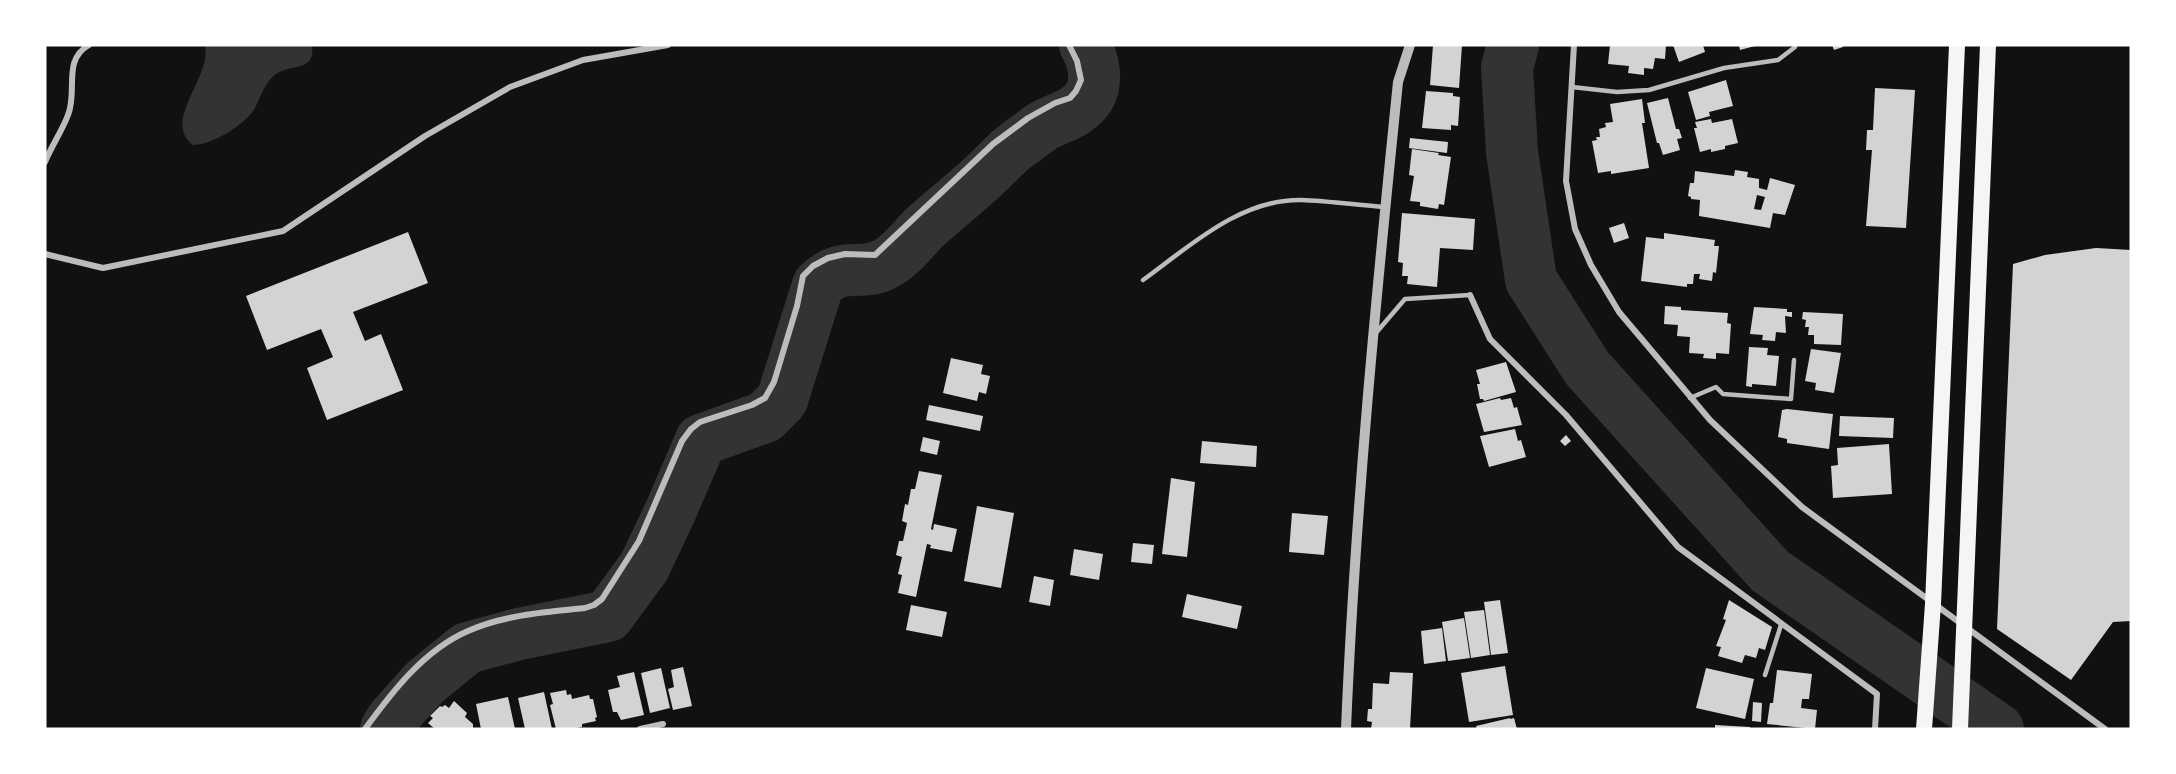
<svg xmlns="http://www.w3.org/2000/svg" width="2176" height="774" font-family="'Fira Sans',sans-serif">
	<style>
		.water { fill: #333 }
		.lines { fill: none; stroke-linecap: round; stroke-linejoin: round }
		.river { stroke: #333; stroke-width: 52 }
		.building { fill: #d3d3d3; fill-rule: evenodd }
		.service { stroke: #bcbcbc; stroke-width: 4.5 }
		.minor { stroke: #bcbcbc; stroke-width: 6 }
		.tertiary { stroke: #bcbcbc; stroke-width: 10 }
		.trunk { stroke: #f5f5f5; stroke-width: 16 }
	</style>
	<rect width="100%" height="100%" fill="#111"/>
	<path class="water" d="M205,45H312C315,70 297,65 282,71C266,77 262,95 255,108C245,125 212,145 193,145C161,121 212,78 205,45Z"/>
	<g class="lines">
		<path class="river" d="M1513,45L1507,68L1512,152L1531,280L1587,368L1770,571L1998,729
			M386,729L392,719L424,683L467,648L519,634L608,616L644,567L671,510L701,440L765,417L782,400L818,285C844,259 859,278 885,264C901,256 912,240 925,227C945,209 967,192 987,173C997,164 1006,153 1017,145C1026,139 1034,132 1043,126C1059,117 1078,114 1089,97C1098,82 1094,60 1085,45"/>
	</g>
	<path class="building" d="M1433,45H1462L1459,88L1430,85Z
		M1610,45H1666L1665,59L1655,58L1653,69L1644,68V75L1628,73L1629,66L1608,64Z
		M1673,45H1703L1705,52L1679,62Z
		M1739,45H1754L1755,46L1740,50Z
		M1832,45H1843V47L1834,50Z
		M1726,80L1733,106L1709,112L1710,116L1696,120L1688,92Z
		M1875,88L1915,90L1906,228L1866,226L1872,150H1866L1867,130H1873Z
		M1426,91L1453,93V96L1460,97L1458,126L1451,125V130L1422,128Z
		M1668,98L1676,129H1679L1682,138L1677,139L1680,150L1663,155L1659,143H1657L1647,103Z
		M1642,99L1645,123H1642L1649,168L1611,174V171L1598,173L1592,141L1597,140L1596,137H1600L1599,129L1606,127L1605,123L1613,122L1610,104Z
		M1711,119L1712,123L1732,119L1738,143L1725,146V149L1711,152V149L1700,152L1694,128H1697L1695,122Z
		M1410,138L1448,142L1447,153L1409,148Z
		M1412,149L1439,153L1438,155L1451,157L1444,205L1439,204L1438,209L1420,206V202L1410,201L1414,176L1409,175Z
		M1735,170L1748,172L1747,177L1759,179V188L1767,190L1770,178L1795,185L1785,215L1773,213L1770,228L1699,216L1700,200L1691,199V197L1688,196L1690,183H1694L1695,171L1734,176ZM1757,195L1765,197L1761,210L1754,209Z
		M1402,213L1475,219L1473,250L1440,248L1437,287L1407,284L1408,276H1402L1403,263L1398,262Z
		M1624,223L1629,238L1614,243L1609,228Z
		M408,232L428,283L353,312L365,341L381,334L403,390L327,420L307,368L333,357L321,329L267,350L246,296Z
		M1664,233L1715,240L1714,246H1719L1716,273L1713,272L1712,281L1699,279L1700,274H1694L1693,284H1687V287L1641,281L1646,237L1664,239Z
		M2096,248L2131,250V621L2113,622L2071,680L1997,629L2013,264L2045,255Z
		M1665,306L1681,307V310L1728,313L1727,323L1731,324L1729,354L1716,353V359L1703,358L1704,354L1689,353L1690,337L1677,336L1678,325L1664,324Z
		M1754,307L1787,309V312H1792V317L1785,316L1786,333L1776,332L1775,341L1762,340L1763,335L1750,334Z
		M1803,312L1843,314L1841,345L1814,344V335H1808L1809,327H1805L1806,320L1802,319Z
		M1749,347L1768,348L1767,355L1779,356L1776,386L1752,384V387L1746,386Z
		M1811,349L1841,353L1834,393L1815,390L1816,383L1805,381Z
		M951,358L983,365L981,374L990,376L986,394L979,392L977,401L943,393Z
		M1506,362L1516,392L1484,401L1483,399H1480L1477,384H1480L1476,370Z
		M1500,398L1501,400L1511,398L1514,408L1517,407L1522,425L1484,432L1476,404Z
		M929,405L983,416L980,431L926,420Z
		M1787,409L1833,414L1829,449L1787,443V439L1778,437L1782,410Z
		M1840,416L1894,418L1893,438L1839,436Z
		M1515,429L1518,441L1521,440L1526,457L1489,467L1480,436Z
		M1566,435L1571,441L1565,446L1560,441Z
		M923,437L940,441L937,455L920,451Z
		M1202,441L1257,446L1256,467L1200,463Z
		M1889,444L1892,494L1833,498L1831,466L1838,465L1837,448Z
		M919,471L942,475L931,529L933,530L934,524L957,529L952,552L930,548L931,545L927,544L916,597L898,593L902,575L898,574L902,557L896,555L899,541H903L907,523L902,521L905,504L908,505L911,489H915Z
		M1171,478L1195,482L1187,557L1162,554Z
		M977,506L1014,513L1001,588L964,581Z
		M1292,513L1328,516L1324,555L1289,552Z
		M1133,543L1154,545L1152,564L1131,562Z
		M1074,549L1103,554L1099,580L1070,575Z
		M1034,576L1054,580L1050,606L1029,602Z
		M1187,594L1242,606L1237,629L1182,617Z
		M1500,600L1508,653L1491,655L1484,602Z
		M1729,600L1772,627L1765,650L1759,648L1756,658L1745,655L1742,663L1718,656L1721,647L1716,646L1726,620L1723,619Z
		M911,605L947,612L942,637L906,630Z
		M1484,610L1490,655L1471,658L1464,612Z
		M1464,618L1470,658L1448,661L1442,622Z
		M1442,628L1446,661L1424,664L1421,631Z
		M1505,666L1513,715L1469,722L1461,673Z
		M683,667L692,706L673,710L668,689L674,687L671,670Z
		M661,668L670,708L650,713L641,673Z
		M1706,668L1754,679L1745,719L1696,708Z
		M1777,670L1812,674L1809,699H1802L1801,708L1817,710L1815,729L1767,724L1770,703H1773Z
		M634,672L644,715L621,720L617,712H613L608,690L620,687L617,676Z
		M1390,672L1413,673L1410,729H1371L1372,722L1367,721L1368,709H1372L1373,683L1389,684Z
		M566,690L567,695L571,694L572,699L589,695L590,699H593L597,717L595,718L596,721L582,724V727L572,729H556L550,705L553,704L550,693Z
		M544,692L552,729H525L518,698Z
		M508,697L515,729H481L476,704Z
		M454,701L467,713L465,717L473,724V729H435L428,723L433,718L430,716L440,706L442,707L445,705L449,708Z
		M1753,702L1762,703L1761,722L1752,721Z
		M1510,718V719L1514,718L1517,729H1477L1476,726Z
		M1715,725L1750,727V729H1715Z"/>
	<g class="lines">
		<path class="service" d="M1572,87L1617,92L1649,90L1724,68L1778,60L1795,47L1794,45
			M1143,280C1190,246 1240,199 1301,200C1329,201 1357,205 1384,207
			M1375,334L1405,299L1470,295
			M1690,398L1716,387L1723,394L1791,399L1794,360
			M1765,675L1781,625"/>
		<path class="minor" d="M1574,45L1566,181L1575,229L1591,265L1619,312L1710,420L1802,507L2105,729
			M45,162C52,145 62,131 68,115C78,91 62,60 89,45
			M45,254L103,268L283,231L425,136L510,87L583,60L668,45
			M1470,295L1490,339L1566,415L1678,547L1877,694L1875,729
			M365,729C392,692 424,650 468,631C504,615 546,612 585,608L594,605L602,599L639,541L682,441L691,429L700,422L752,405L765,398L774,382L797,306L803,276L813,266L828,258L845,254L875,255L993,144L1028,118L1055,103L1070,98L1076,91L1081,80L1077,61L1069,45
			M640,729L663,724"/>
		<path class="tertiary" d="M1346,729C1355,513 1376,297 1398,82L1410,45"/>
		<path class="trunk" d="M1924,729L1933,604L1957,45
			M1960,729L1988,45"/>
	</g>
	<rect width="2176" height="774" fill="none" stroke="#ffffff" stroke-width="93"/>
</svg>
